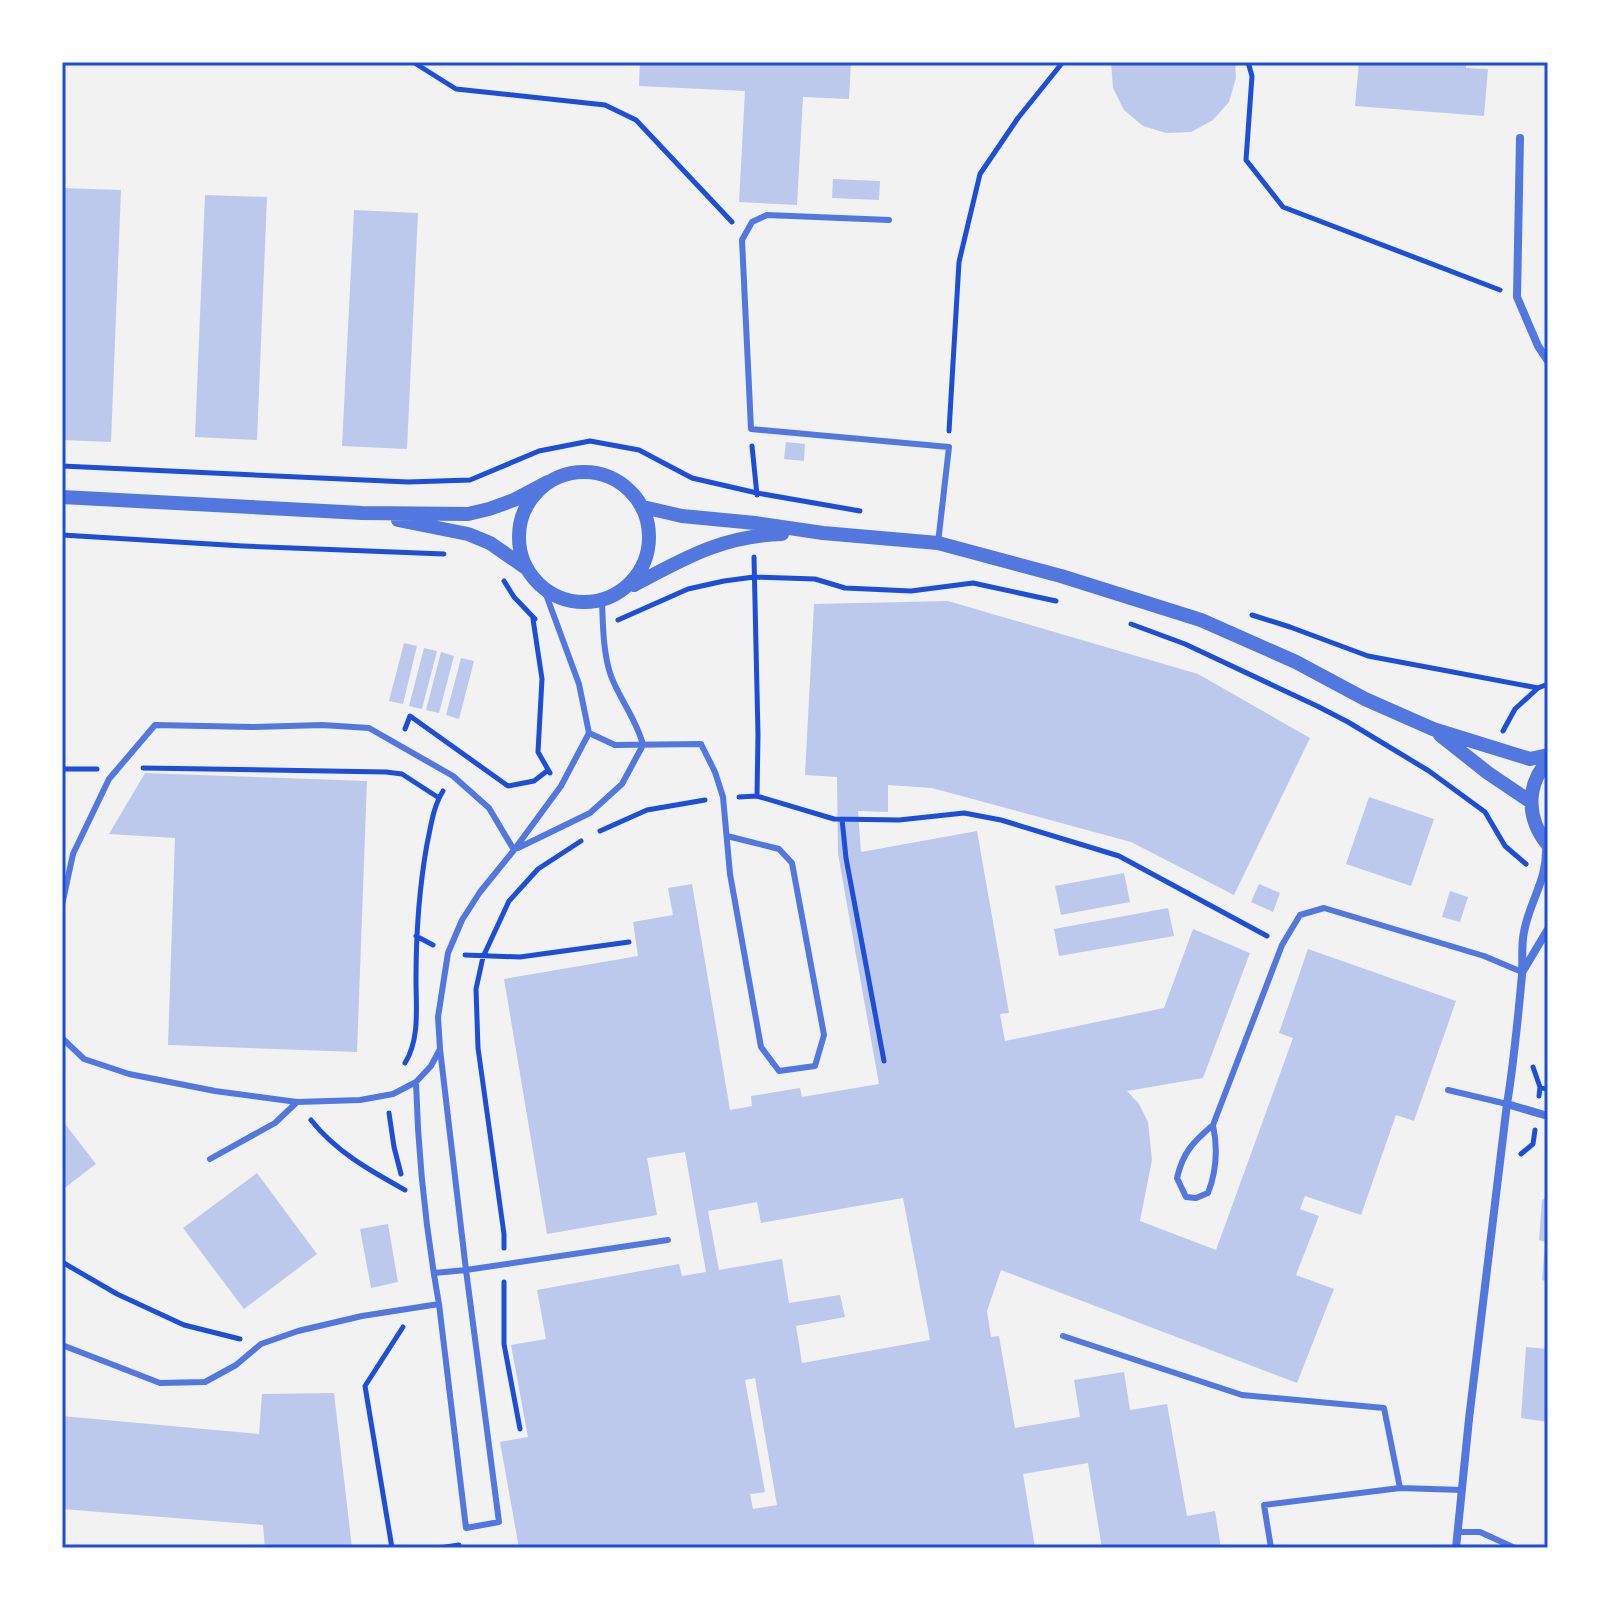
<svg xmlns="http://www.w3.org/2000/svg" width="1610" height="1610" font-family="Barlow,sans-serif">
	<style>
		.building { fill: #bdc9ec; fill-rule: evenodd }
		.lines { fill: none; stroke-linecap: round; stroke-linejoin: round }
		.path { stroke: #1d4ed8; stroke-width: 5 }
		.service { stroke: #5277de; stroke-width: 6 }
		.minor { stroke: #5277de; stroke-width: 8 }
		.tertiary { stroke: #5277de; stroke-width: 14 }
		.neatline { fill: none; stroke: #1d4ed8; stroke-width: 3 }
	</style>
	<rect width="100%" height="100%" fill="#f2f2f2"/>
	<path class="building" d="M640,62H851L849,99L803,97L797,205L739,202L745,91L639,86Z
		M1111,62H1235L1236,78L1229,102L1213,120L1191,132L1166,133L1143,126L1124,110L1113,88Z
		M1359,62H1466V68L1488,69L1484,116L1355,106Z
		M833,179L880,181L879,200L832,198Z
		M62,188L121,190L111,442L62,440Z
		M205,195L267,197L257,440L195,437Z
		M354,210L418,213L407,449L342,446Z
		M786,442L805,444L804,461L784,459Z
		M948,601L1198,674L1310,738L1234,895L1131,842L932,788L888,785V812L858,811L861,852L977,831L1009,1013L1000,1014L1005,1041L1164,1008L1193,929L1250,953L1203,1078L1127,1091L1139,1104L1148,1122L1152,1160L1140,1221L1216,1250L1293,1038L1279,1033L1308,949L1456,1001L1414,1121L1396,1115L1361,1215L1305,1196L1300,1209L1319,1216L1296,1275L1334,1289L1297,1383L1001,1270L987,1311L991,1337L999,1336L1015,1428L1080,1417L1074,1380L1124,1372L1130,1410L1167,1404L1187,1516L1215,1511L1221,1548H1102L1088,1463L1023,1474L1035,1548H519L500,1442L528,1437L511,1345L546,1339L537,1290L679,1264L682,1276L706,1272L685,1152L647,1158L657,1215L547,1234L504,979L638,956L633,922L673,915L668,888L692,884L730,1110L752,1106L751,1096L800,1088L802,1097L879,1084L838,854L837,777L805,775L814,604ZM903,1198L930,1340L802,1363L796,1326L845,1317L840,1295L789,1303L782,1259L719,1270L708,1211L757,1202L761,1223ZM755,1378L777,1505L753,1509L750,1494L765,1492L745,1380Z
		M404,643L417,646L403,704L389,701Z
		M424,648L437,651L422,709L409,706Z
		M441,652L454,656L439,713L426,710Z
		M461,658L474,661L459,719L446,715Z
		M145,773L367,781L357,1052L168,1045L175,838L109,834Z
		M1369,797L1434,819L1411,886L1346,864Z
		M1124,873L1130,902L1061,915L1055,886Z
		M1259,884L1280,893L1273,912L1251,902Z
		M1450,891L1468,897L1460,922L1442,917Z
		M1168,908L1174,936L1059,956L1054,929Z
		M62,1120L96,1164L62,1190Z
		M257,1173L317,1254L244,1309L183,1228Z
		M1548,1196V1283L1542,1280L1545,1242L1539,1240L1542,1200Z
		M388,1224L398,1282L371,1288L360,1229Z
		M1526,1347L1548,1349V1422L1521,1418Z
		M334,1393L352,1548H265L263,1525L62,1509V1416L259,1434L262,1394Z"/>
	<g class="lines">
		<path class="path" d="M413,62L456,89L605,105L636,120L732,222
			M1248,62L1252,76L1246,160L1283,207L1500,290
			M949,431L959,262L980,174L1018,118L1063,62
			M752,446L757,495
			M62,466L408,482L470,480L539,451L590,441L639,450L692,478L757,493L860,511
			M62,535L243,546L444,554
			M754,557L758,735L757,796
			M504,581L514,597L535,619
			M1252,615L1290,627L1368,656L1538,688L1548,684
			M533,619L542,679L538,752L550,773
			M618,620L688,589L724,581L754,577L815,579L845,588L911,591L973,583L1056,601
			M1131,624L1185,644L1317,706L1348,722L1429,771L1485,812L1505,846L1526,864
			M405,729L410,716L508,786L534,781L547,771
			M1503,731L1515,709L1538,688
			M143,768L386,772L402,774L439,798
			M62,769H97
			M739,797L757,796L834,819L899,820L964,813L1001,820L1119,856L1267,936
			M842,819L846,858L884,1061
			M600,831L647,810L705,800
			M416,936L433,945
			M465,955L520,957L629,942
			M405,1063C420,1039 416,1007 416,979C416,933 419,889 427,844C431,826 433,807 443,791
			M1533,1067L1540,1087L1539,1096
			M1540,1087L1548,1090
			M389,1113L394,1147L401,1174
			M311,1120C336,1152 371,1171 405,1190
			M1521,1154L1533,1144L1535,1130
			M504,1248V1234L478,1048L476,989L483,957L509,901L538,869L581,841
			M62,1262L117,1294L184,1325L240,1339
			M504,1282V1344L520,1429
			M392,1548L365,1386L403,1327
			M439,1548L459,1545"/>
		<path class="service" d="M889,220L767,215L752,222L742,240L751,429L949,447L938,543
			M589,733L615,745L701,744L715,772L723,797L730,874L761,1047L779,1071L815,1066L824,1035L792,863L779,849L727,836
			M518,848L590,813L622,784L643,745C637,720 620,700 611,676C603,653 603,626 602,601
			M62,905L73,854L109,779L155,725L252,727L322,725L369,728L453,776L489,808L514,850
			M62,1038L84,1059L129,1074L215,1091L297,1102L360,1100L393,1094L416,1082L431,1066L440,1049L438,1017L448,953L462,920L480,892L514,850L561,786L589,733L579,684L544,589
			M416,1082C418,1156 426,1231 439,1304L466,1528L499,1522L466,1270L440,1049
			M1448,1090L1507,1104
			M1213,1125C1218,1149 1217,1170 1208,1193L1196,1198L1186,1197L1177,1178C1183,1152 1193,1142 1213,1125L1282,945L1300,915L1324,908L1484,956L1522,972
			M210,1159L275,1123L297,1102
			M434,1273L466,1270L668,1240
			M1063,1336L1242,1395L1384,1408L1400,1488
			M62,1345L160,1383L205,1382L236,1365L261,1344L298,1331L362,1316L439,1304
			M1457,1532H1480L1515,1548
			M1271,1548L1264,1505L1400,1488L1462,1490"/>
		<path class="minor" d="M1520,138L1517,297L1538,346L1548,361
			M1523,971L1548,929
			M1507,1104L1548,1116
			M1456,1548L1469,1419L1507,1104C1514,1062 1518,1018 1522,975C1523,961 1521,946 1524,932C1530,899 1548,881 1546,844"/>
		<path class="tertiary" d="M519 537a65 65 0 1 1 130 0a65 65 0 1 1-130 0Z
			M62,497L362,513L468,514L489,509L514,500L548,482
			M643,507L682,516L755,523L823,533L938,543L1061,576L1201,620L1296,662L1365,699L1433,729L1530,759L1548,755
			M398,520L468,534L490,543L526,568
			M634,585C685,558 722,536 782,534
			M1440,735L1488,773L1531,802
			M1548,761C1525,786 1527,820 1548,845"/>
	</g>
	<rect width="1610" height="1610" fill="none" stroke="#ffffff" stroke-width="128"/>
	<rect x="64" y="64" width="1482" height="1482" class="neatline"/>
</svg>
